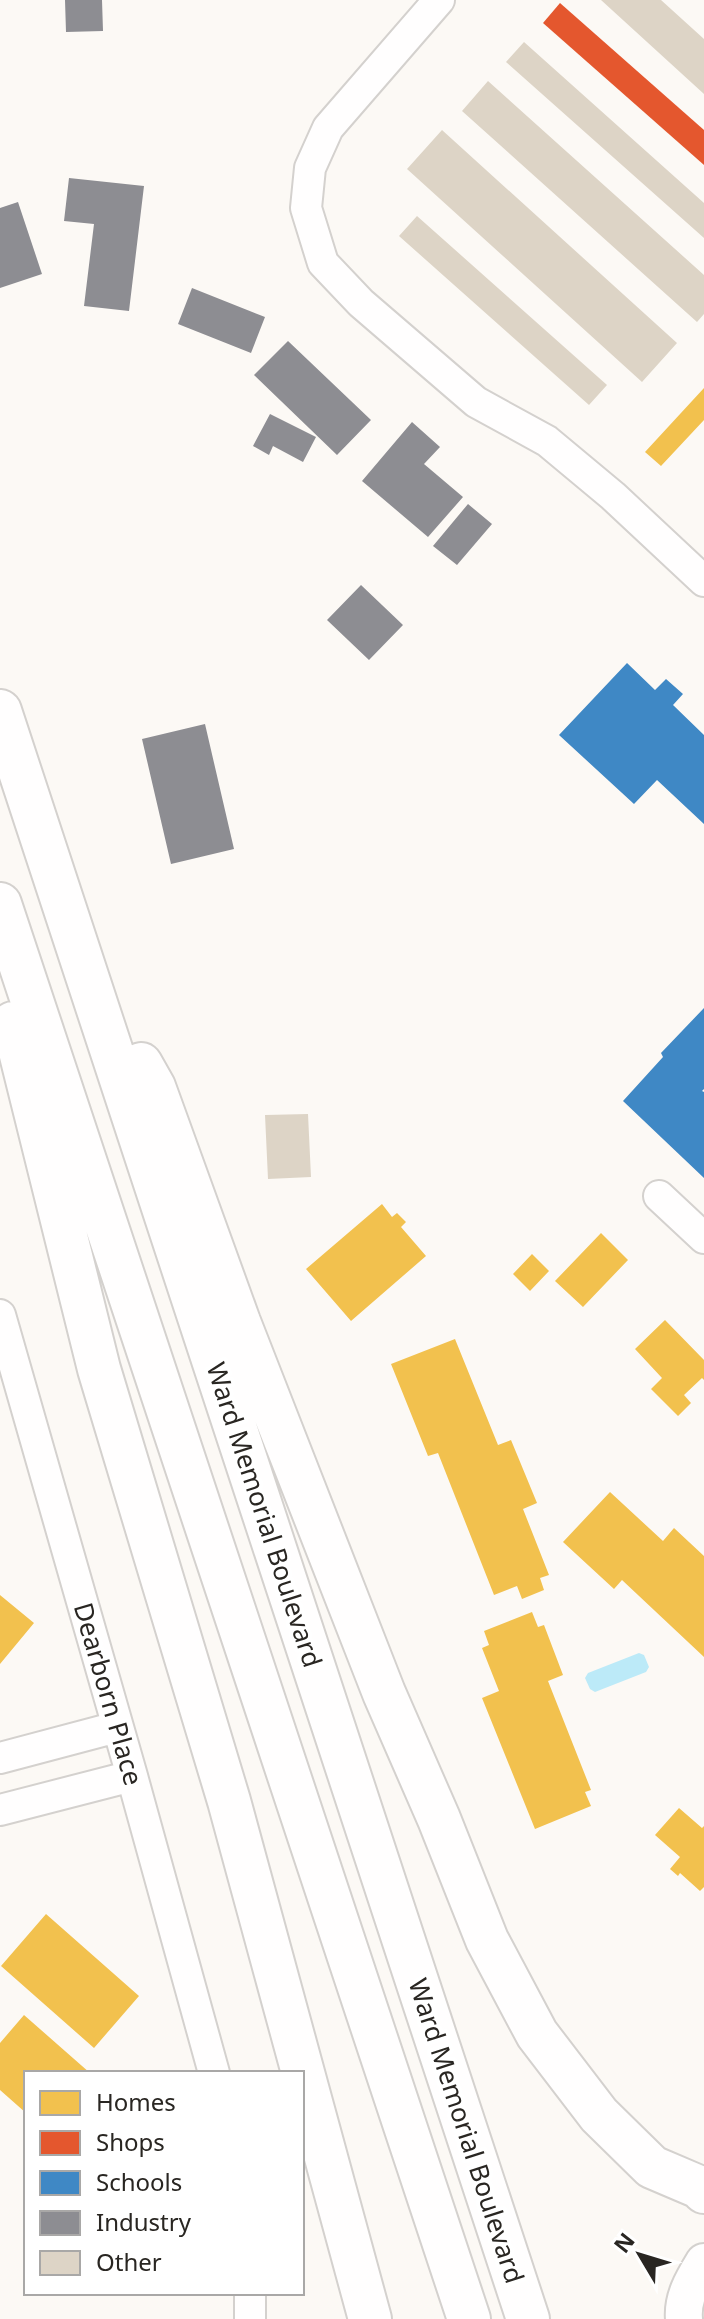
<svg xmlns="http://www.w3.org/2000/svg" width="704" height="2319" font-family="'Noto Sans',sans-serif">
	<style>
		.water { fill: #bceaf8 }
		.homes { fill: #f2c14e }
		.shops { fill: #e4572e }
		.schools { fill: #3f88c5 }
		.industry { fill: #8d8d92 }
		.building { fill: #ddd4c6 }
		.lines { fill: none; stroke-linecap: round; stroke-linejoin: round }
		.minor-casing { stroke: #d4d1ce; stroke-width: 34 }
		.major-casing { stroke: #d4d1ce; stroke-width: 40 }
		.highway-casing { stroke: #d4d1ce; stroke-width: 46 }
		.minor { stroke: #fffefe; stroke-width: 30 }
		.major { stroke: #fffefe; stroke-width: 36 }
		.highway { stroke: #fffefe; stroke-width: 42 }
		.labels { text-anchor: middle; stroke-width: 8; stroke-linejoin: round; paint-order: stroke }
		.street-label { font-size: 26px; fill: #292622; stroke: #fff }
	</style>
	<rect width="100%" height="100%" fill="#fcf9f5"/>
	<path class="water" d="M639,1653L644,1655L649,1667L646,1672L595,1692L590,1689L585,1678L588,1673Z"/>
	<path class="homes" d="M704,388V420L661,466L645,452Z
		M382,1204L392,1217L397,1213L406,1222L401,1227L426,1256L351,1321L306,1269Z
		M601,1233L628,1260L583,1307L555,1281Z
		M532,1254L549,1271L530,1291L513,1274Z
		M665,1320L704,1360V1380L702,1378L684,1395L691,1403L678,1416L651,1389L662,1378L635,1349Z
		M455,1339L498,1445L511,1440L537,1503L523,1509L549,1575L540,1578L544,1590L522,1599L517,1586L494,1595L438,1453L428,1456L391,1364Z
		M610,1492L663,1541L674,1528L704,1556V1657L622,1580L614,1589L563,1542Z
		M0,1595L34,1623L0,1664Z
		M532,1612L538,1627L544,1625L563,1675L548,1681L591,1790L585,1792L591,1806L535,1829L482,1698L499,1691L482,1648L489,1645L484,1631Z
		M679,1808L702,1828L704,1826V1887L700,1891L680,1873L678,1876L670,1869L680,1857L655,1835Z
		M46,1914L139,1996L94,2048L1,1966Z
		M24,2015L90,2073H26V2113L0,2090V2043Z"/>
	<path class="shops" d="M560,3L704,130V165L543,23Z"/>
	<path class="schools" d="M627,663L655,690L666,679L683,694L673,705L704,735V824L657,780L634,804L559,735Z
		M704,1008V1089L702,1091L704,1092V1178L623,1101L663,1057L661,1053Z"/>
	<path class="industry" d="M65,0H102L103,31L66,32Z
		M69,178L144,186L129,311L84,306L94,224L64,221Z
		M18,202L42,274L0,288V208Z
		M192,288L265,317L251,353L178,324Z
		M288,341L371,420L337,455L254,375Z
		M270,414L316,437L303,462L273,446L269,455L253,446Z
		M412,422L440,447L424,464L463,497L428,537L362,481Z
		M468,504L492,524L457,565L433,546Z
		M361,585L403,625L369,660L327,620Z
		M205,724L234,849L171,864L142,739Z"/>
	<path class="building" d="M601,0H661L704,39V94Z
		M524,42L704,203V238L506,62Z
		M488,81L704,275V314L697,322L462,111Z
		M442,130L677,343L642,382L407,169Z
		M417,216L607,385L589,405L399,236Z
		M308,1114L311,1177L268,1179L265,1115Z"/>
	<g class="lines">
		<defs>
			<path id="minor" d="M439,0L328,128L310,168L306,208L323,263L361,303L476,402L547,441L613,496L704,581
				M659,1196L704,1238
				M0,1315L132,1776L214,2073
				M0,1758L117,1727
				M0,1810L132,1776
				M250,2319V2293"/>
			<path id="major" d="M684,2319C682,2298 693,2280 704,2262"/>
			<path id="highway" d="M0,711L528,2319
				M0,904L469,2319
				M13,1023L99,1369L229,1801L370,2319
				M141,1064L154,1087L239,1322L384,1693L439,1819L487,1940L537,2034L599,2115L652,2167L699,2187L704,2192"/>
		</defs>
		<use href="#minor" class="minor-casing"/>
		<use href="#major" class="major-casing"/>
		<use href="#highway" class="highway-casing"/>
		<use href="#minor" class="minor"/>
		<use href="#major" class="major"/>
		<use href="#highway" class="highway"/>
	</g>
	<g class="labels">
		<g class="street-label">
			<text transform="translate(264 1515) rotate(72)" y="9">Ward Memorial Boulevard</text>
			<text transform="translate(108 1694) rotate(74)" y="9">Dearborn Place</text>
			<text transform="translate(466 2131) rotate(72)" y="9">Ward Memorial Boulevard</text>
		</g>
	</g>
	<rect x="24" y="2071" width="280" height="224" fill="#ffffff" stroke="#a9a8a7" stroke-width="2"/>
	<rect x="40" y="2091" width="40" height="24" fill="#f2c14e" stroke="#a9a8a7" stroke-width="2"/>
	<text x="96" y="2111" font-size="24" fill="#292622">Homes</text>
	<rect x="40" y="2131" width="40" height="24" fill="#e4572e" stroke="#a9a8a7" stroke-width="2"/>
	<text x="96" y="2151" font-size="24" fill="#292622">Shops</text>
	<rect x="40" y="2171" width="40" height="24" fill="#3f88c5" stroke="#a9a8a7" stroke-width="2"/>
	<text x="96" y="2191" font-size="24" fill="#292622">Schools</text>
	<rect x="40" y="2211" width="40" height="24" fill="#8d8d92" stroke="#a9a8a7" stroke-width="2"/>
	<text x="96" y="2231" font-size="24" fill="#292622">Industry</text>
	<rect x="40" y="2251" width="40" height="24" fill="#ddd4c6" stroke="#a9a8a7" stroke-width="2"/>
	<text x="96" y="2271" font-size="24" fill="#292622">Other</text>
	<g transform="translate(640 2255) rotate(308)" stroke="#ffffff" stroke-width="6" paint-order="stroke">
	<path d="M0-6L14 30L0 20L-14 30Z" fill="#292622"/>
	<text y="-12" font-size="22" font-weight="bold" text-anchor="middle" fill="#292622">N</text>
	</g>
</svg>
